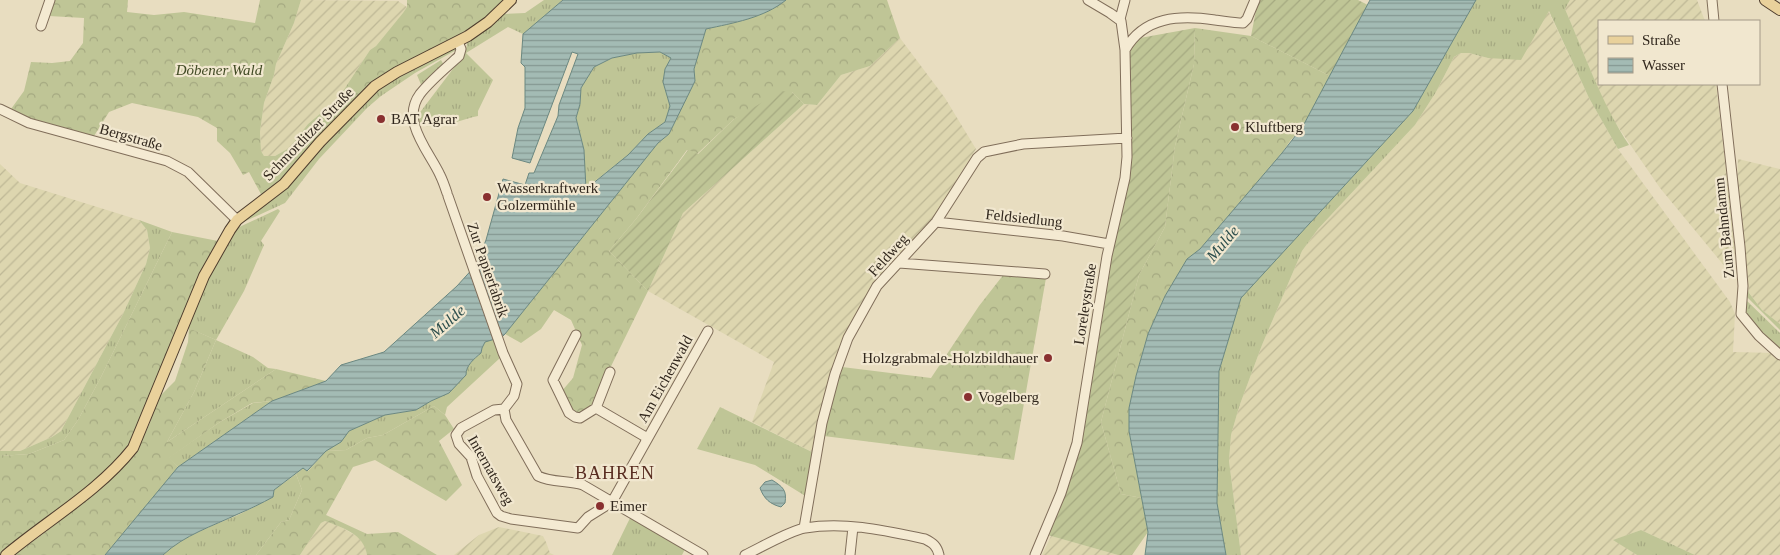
<svg xmlns="http://www.w3.org/2000/svg" width="1780" height="555" font-family="Georgia,serif">
	<style>
		.farmland { fill: url(#farmland-furrows) }
		.grass { fill: url(#grass-tufts) }
		.forest { fill: url(#forest-crowns) }
		.garden { fill: url(#garden-furrows) }
		.water { fill: url(#water-rules); stroke: #6b8881; fill-rule: evenodd }
		.lines { fill: none; stroke-linecap: round; stroke-linejoin: round }
		.minor-casing { stroke: #806e5a; stroke-width: 11 }
		.major-casing { stroke: #4e3d2e; stroke-width: 12 }
		.minor { stroke: #f4ead2; stroke-width: 9 }
		.major { stroke: #e9d19b; stroke-width: 10 }
		.poi-dot { fill: #893030; stroke: #f1e7cf; stroke-width: 2 }
		.labels { text-anchor: middle; stroke-width: 4.5; stroke-linejoin: round; paint-order: stroke }
		.park-label { font-size: 15px; font-style: italic; fill: #424b25; stroke: #f1e7cf }
		.poi-label { font-size: 15px; fill: #31271d; stroke: #f1e7cf; text-anchor: start }
		.street-label { font-size: 15px; fill: #31271d; stroke: #f1e7cf }
		.water-label { font-size: 16px; font-style: italic; fill: #2d4f4d; stroke: #f1e7cf }
		.quarter-label { font-size: 18px; letter-spacing: 1px; fill: #592d21; stroke: #f1e7cf }
	</style>
	<defs>
		<pattern id="farmland-furrows" width="10" height="10" patternUnits="userSpaceOnUse" patternTransform="scale(1.25)"><rect width="10" height="10" fill="#ddd6af"/><path d="M-1 1l2-2M0 10L10 0M9 11l2-2" fill="none" stroke="#beb896"/></pattern>
		<pattern id="grass-tufts" width="24" height="20" patternUnits="userSpaceOnUse" patternTransform="scale(1.25)"><rect width="24" height="20" fill="#bfc596"/><path d="M3 7l-1-3M5 7V3M7 7l1-3M15 17l-1-3M17 17v-4M19 17l1-3" fill="none" stroke="#a5a981"/></pattern>
		<pattern id="forest-crowns" width="20" height="18" patternUnits="userSpaceOnUse" patternTransform="scale(1.25)"><rect width="20" height="18" fill="#bfc596"/><path d="M2 6a3 3 0 1 1 6 0M12 15a3 3 0 1 1 6 0" fill="none" stroke="#a5a981"/></pattern>
		<pattern id="garden-furrows" width="10" height="10" patternUnits="userSpaceOnUse" patternTransform="scale(1.25)"><rect width="10" height="10" fill="#bfc596"/><path d="M-1 1l2-2M0 10L10 0M9 11l2-2" fill="none" stroke="#a5a981"/></pattern>
		<pattern id="water-rules" width="6" height="5" patternUnits="userSpaceOnUse" patternTransform="scale(1.25)"><rect width="6" height="5" fill="#a3bbb4"/><path d="M0 2.5h6" fill="none" stroke="#859892"/></pattern>
	</defs>
	<rect width="100%" height="100%" fill="#e8ddc0"/>
	<path class="farmland" d="M301,0L398,1L407,7L403,14L376,46L370,50L345,88L336,100L308,124L289,148L275,156H264L261,151L260,132L264,103L274,75L276,64L294,23Z
		M1570,0H1697L1705,21H1599V84H1716L1735,245L1733,272L1726,268L1660,188L1614,121L1602,98L1565,9Z
		M1548,10L1589,98L1618,149L1730,302L1735,314L1733,352L1776,353L1780,357V555H1695L1641,530L1614,540L1637,555H1241L1229,461L1231,435L1239,407L1262,345L1302,251L1318,229L1415,125L1436,92L1454,57L1461,53H1469L1488,58Z
		M900,38L945,98L976,149L957,179L935,218L862,304L814,453L752,422L774,362L648,291L683,213L804,104L817,105L841,75L870,66Z
		M1738,159L1780,169V324L1762,310L1749,293L1737,182Z
		M0,164L20,183L139,220L147,230L150,248L146,264L123,314L61,431L52,437L20,451H0Z
		M325,521L339,526L358,537L365,545L367,555H300L321,523Z
		M499,527L543,536L546,542L550,553L554,555H454L479,535Z
		M1051,536L1118,555H1042Z"/>
	<path class="grass" d="M544,0H563L523,34L508,27L466,53L493,80L478,111V116C459,120 439,130 420,125L418,115L465,53L468,40L502,14L525,13Z
		M1476,0H1570L1565,9C1585,55 1601,102 1629,145L1618,149L1589,98L1549,11L1521,60L1488,58L1469,53H1461L1454,57L1436,92L1415,125L1318,229L1302,251L1262,345L1239,407L1231,435L1229,461L1241,555H1226L1217,503L1219,371L1241,297L1413,111Z
		M457,46L458,49L415,73L381,96L367,108L319,159L285,203L239,224L378,89Z
		M660,52L671,58L665,69L663,82L670,106L665,122L648,134L628,155L585,189L584,150L576,118L580,104L581,88L594,67L612,58L637,53Z
		M441,60L445,67L422,87L417,75Z
		M278,209L280,211L261,241L264,245L244,291L216,340L253,357L268,368L276,369L167,442L194,392L216,340L186,327L208,277L235,229Z
		M139,220L172,232L101,377L78,420L64,440L29,454L0,456V451H20L52,437L61,431L123,314L146,264L150,248L147,230Z
		M1746,282L1749,293L1762,310L1780,324V330L1745,295Z
		M1744,298L1780,333V352L1745,314Z
		M493,339L500,358L447,407L445,415L434,406L383,435L367,438L346,450L326,451L341,441L349,431L385,415L416,410L431,401L449,393L471,362L481,353L482,348L485,342Z
		M272,401L178,467L168,458L220,422L253,403Z
		M720,407L814,453L807,497L755,465L697,449Z
		M296,474L302,490L289,520L281,522L256,555H163C184,535 213,526 238,515C250,509 262,503 273,497L274,490Z
		M631,516L685,549L682,555H612Z
		M1641,530L1695,555H1637L1613,540Z"/>
	<path class="forest" d="M53,0H128L127,12L154,15L184,12L255,23L260,0H301L294,23L276,64L274,75L264,103L260,132L261,151L264,156H275L289,148L308,124L336,100L345,88L370,50L376,46L403,13L407,7V0H507L477,27L395,70L286,178L262,196L249,172L243,175L230,153L217,141V128L198,117L132,103L109,112L94,136L26,117L11,109L24,91L31,62L52,63L70,61L83,43L84,18L49,16Z
		M786,0H887L900,38L870,66L841,75L817,105L804,104L792,92L734,119L697,154L687,150L636,219L609,251L648,291L590,409L576,415L561,392L573,378L582,345L571,320L554,310L541,329L521,343L505,334L658,143L669,134L695,81L694,69L706,29C733,23 764,18 786,0Z
		M1195,28L1251,36L1330,76L1303,126L1290,141L1282,153L1200,249L1187,260L1165,296L1148,334L1136,376L1129,408V431L1142,498L1121,494L1101,422L1139,275L1165,227L1175,146L1194,64Z
		M172,232L218,241L132,443L108,471L0,555V456L29,454L64,440L78,420L101,377Z
		M1004,274L1046,278L1014,460L816,435L834,366L931,378L979,306Z
		M189,328L216,340L194,392L167,442L276,369L326,381L272,401L252,403L220,422L169,458L178,467L105,555H12L39,537L106,484L134,456L150,423L156,400L175,381L188,342Z
		M434,406L445,415L454,429L439,441L462,485L446,501L375,460L353,467L326,515L367,534L398,532L437,555H367C364,534 343,528 325,521L321,523L300,555H256L281,522L289,520L302,490L296,474L303,468L308,471L326,451L346,450L367,438L383,435Z"/>
	<path class="garden" d="M1258,0H1358L1368,5L1330,76L1251,36Z
		M1195,28L1194,64L1175,146L1165,227L1139,275L1101,422L1121,494L1142,498L1148,532L1132,555H1118L1044,534L1071,464L1129,146V40Z
		M781,91L792,92L804,104L683,213L648,291L609,251L636,219L688,150L698,154L734,119Z"/>
	<path class="water" d="M563,0H786C764,18 733,23 706,29L694,69L695,81L669,134L658,143L505,334L502,337L485,342L482,348L481,353C474,359 466,365 466,375L449,393L431,401L416,410L385,415L349,431L341,442L326,451L307,471L303,468L274,490L273,497C262,503 250,509 238,514C213,526 184,535 163,555H105L178,467L272,401L326,381L341,365L384,352L457,286L476,265L486,240L503,179L525,185L529,173H534L558,116L559,105L578,54L572,52L530,163L512,158L518,128L525,108V67L521,63L523,34ZM660,52L671,58L665,69L663,82L670,106L665,122L648,134L628,155L586,189L584,150L576,118L580,104L581,88L594,67L612,58L637,53Z
		M1370,0H1476L1413,111L1241,298L1219,371L1217,503L1226,555H1145L1148,532L1129,431V408L1136,376L1148,334L1165,296L1187,259L1200,249L1282,153L1303,126Z
		M772,480C783,487 787,490 785,503L781,507C770,504 764,499 760,488L765,482Z"/>
	<g class="lines">
		<defs>
			<path id="minor" d="M1712,0L1714,21
				M1120,19L1125,0
				M41,26L50,0
				M1125,50C1144,16 1180,15 1215,20C1224,21 1233,23 1243,23L1247,19L1255,0
				M1722,84L1740,247L1743,286L1741,314L1759,336L1780,355
				M0,109L29,123L167,161L188,172L237,220
				M447,193C445,187 443,181 440,175C429,151 400,121 420,94C431,80 446,68 459,56L461,49L458,42
				M448,196L503,353L517,384L514,396L504,409L506,420L538,476C552,483 568,480 583,485L703,555
				M936,222L1063,236L1109,244
				M899,263L1045,274
				M576,335L553,380L569,413L575,417L580,418L596,408L610,372
				M596,408L644,436L646,440
				M504,409L494,410L461,428L456,435L459,444L471,457L477,476L497,513L501,516L511,519L578,528L588,517L612,502L708,331
				M804,528L822,423L835,374L848,338L877,286L936,222L977,158L984,152L1023,144L1127,138
				M745,555C760,548 791,530 805,528C845,521 887,531 925,539C933,543 937,546 939,555
				M850,555L853,527
				M1035,555L1061,493L1077,443L1107,256L1125,178L1127,157L1125,50L1121,21L1110,13L1088,0"/>
			<path id="major" d="M1765,0L1780,10
				M6,555C49,519 98,492 133,448L204,276L230,230L237,220L284,184L320,142L375,86L397,72L468,36L488,22L511,0"/>
		</defs>
		<use href="#minor" class="minor-casing"/>
		<use href="#major" class="major-casing"/>
		<use href="#minor" class="minor"/>
		<use href="#major" class="major"/>
	</g>
	<g class="poi-dot">
		<circle cx="381" cy="119" r="5"/>
		<circle cx="1235" cy="127" r="5"/>
		<circle cx="487" cy="197" r="5"/>
		<circle cx="1048" cy="358" r="5"/>
		<circle cx="968" cy="397" r="5"/>
		<circle cx="600" cy="506" r="5"/>
	</g>
	<g class="labels">
		<g class="park-label">
			<text x="219" y="75">Döbener Wald</text>
		</g>
		<g class="poi-label">
			<text x="391" y="124">BAT Agrar</text>
			<text x="1245" y="132">Kluftberg</text>
			<text x="497" y="193">Wasserkraftwerk<tspan x="497" dy="17">Golzermühle</tspan></text>
			<text x="1038" y="363" text-anchor="end">Holzgrabmale-Holzbildhauer</text>
			<text x="978" y="402">Vogelberg</text>
			<text x="610" y="511">Eimer</text>
		</g>
		<g class="street-label">
			<text transform="translate(308 134) rotate(-46)" y="5">Schmorditzer Straße</text>
			<text transform="translate(131 137) rotate(16)" y="5">Bergstraße</text>
			<text transform="translate(1024 218) rotate(6)" y="5">Feldsiedlung</text>
			<text transform="translate(1724 228) rotate(-96)" y="5">Zum Bahndamm</text>
			<text transform="translate(888 255) rotate(-48)" y="5">Feldweg</text>
			<text transform="translate(488 270) rotate(71)" y="5">Zur Papierfabrik</text>
			<text transform="translate(1085 304) rotate(-81)" y="5">Loreleystraße</text>
			<text transform="translate(665 379) rotate(-61)" y="5">Am Eichenwald</text>
			<text transform="translate(491 470) rotate(60)" y="5">Internatsweg</text>
		</g>
		<g class="water-label">
			<text transform="translate(1222 243) rotate(-50)" y="6">Mulde</text>
			<text transform="translate(447 321) rotate(-41)" y="6">Mulde</text>
		</g>
		<g class="quarter-label">
			<text x="615" y="479">BAHREN</text>
		</g>
	</g>
	<rect x="1598" y="20" width="162" height="65" fill="#f1e7cf" stroke="#a49a88"/>
	<rect x="1608" y="36" width="25" height="8" fill="#e9d19b" stroke="#a49a88"/>
	<text x="1642" y="45" font-size="15" fill="#31271d">Straße</text>
	<rect x="1608" y="58" width="25" height="15" fill="url(#water-rules)" stroke="#a49a88"/>
	<text x="1642" y="70" font-size="15" fill="#31271d">Wasser</text>
</svg>
